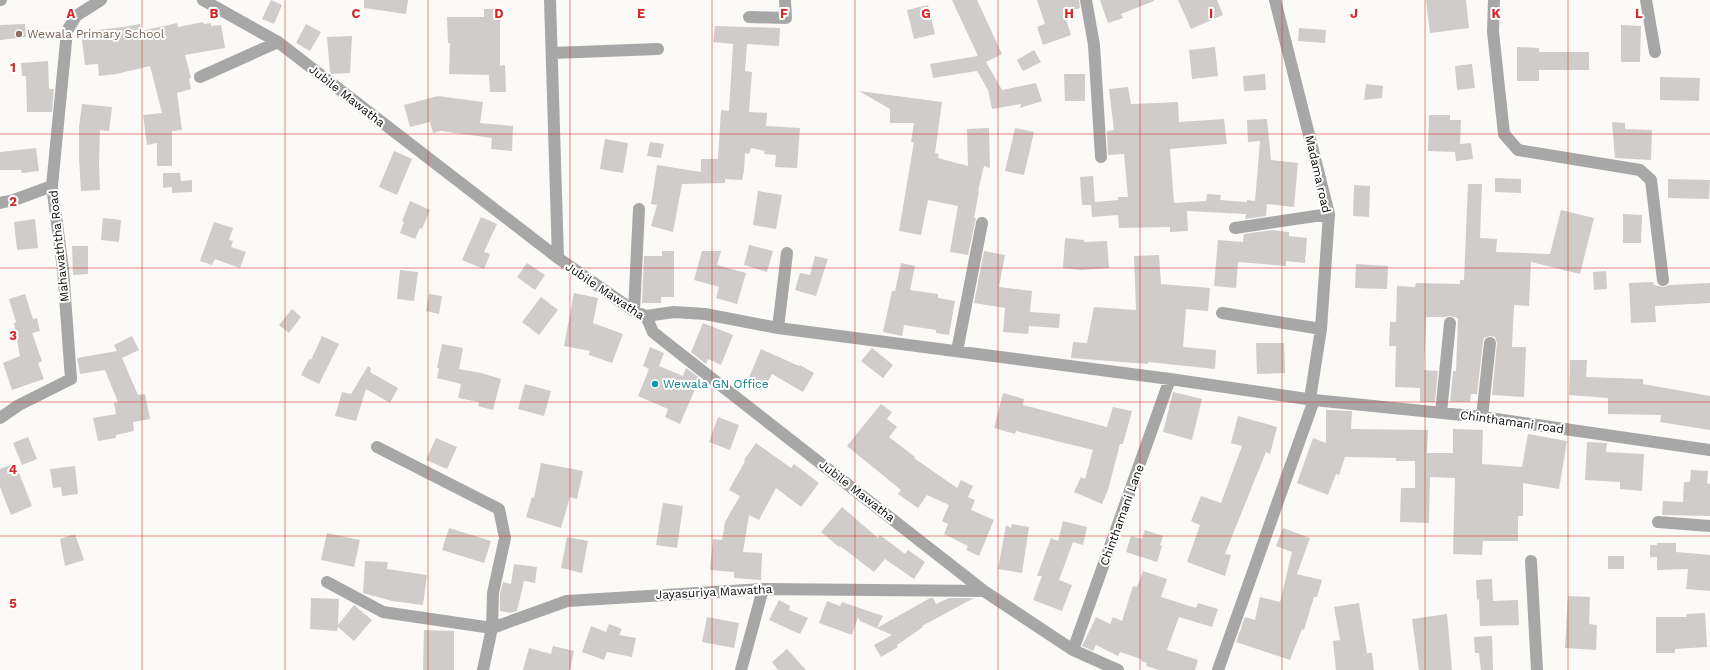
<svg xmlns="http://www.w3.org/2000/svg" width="1710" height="670" font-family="'Work Sans',sans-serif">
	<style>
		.building { fill: #cfccca }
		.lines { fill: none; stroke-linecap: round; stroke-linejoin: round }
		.minor { stroke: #a7a7a8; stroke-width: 12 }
		.grid { fill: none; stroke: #d62828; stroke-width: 1; stroke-opacity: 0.55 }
		.education-dot { fill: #8d6e63; stroke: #fff; stroke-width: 1.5 }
		.culture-dot { fill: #0f9aa8; stroke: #fff; stroke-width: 1.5 }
		.labels { text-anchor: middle; stroke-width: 4; stroke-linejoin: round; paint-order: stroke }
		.education-label { font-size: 12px; fill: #785e54; stroke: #fff; text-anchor: start }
		.street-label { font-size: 12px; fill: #0c0b0a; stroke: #fff }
		.culture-label { font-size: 12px; fill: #0d838f; stroke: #fff; text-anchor: start }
		.grid-label { font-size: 13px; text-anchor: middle; font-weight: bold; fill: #d62828; stroke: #fff; stroke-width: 4; stroke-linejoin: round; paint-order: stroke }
	</style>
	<rect width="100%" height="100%" fill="#fcfaf7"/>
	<path class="building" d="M271,0L282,5L274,24L262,19Z
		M364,0H408L406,14L364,8Z
		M952,0H977L1002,54L986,62L1002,90L1036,83L1042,101L1020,108L1021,104L992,109L988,90L977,71L933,78L930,64L978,56Z
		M1037,0H1079L1080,8L1064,13L1071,35L1043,45L1037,27L1045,24Z
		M1100,0H1154V1L1121,14L1123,18L1108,23Z
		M1178,0H1217L1223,15L1191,29Z
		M1426,0H1466L1469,28L1430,33Z
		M928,5L935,34L914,39L907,10Z
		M484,9H500V66L505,65L506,92H490L489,75L449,74L450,43H448L447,17H484Z
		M203,22L204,24L211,23V26L221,25L225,48L185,55L191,78L189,79L191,89L177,93L182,130L172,131V166H157V143L147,145L143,115L162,113L150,66L116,74L99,76L98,64L85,65L81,32L123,27L140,24L141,31L177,23L178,27Z
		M25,24L26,37L0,40V25Z
		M306,24L321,32L310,51L296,43Z
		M1621,25L1641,26L1640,62H1621Z
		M715,26L780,28L779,46L747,44L745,71L752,72L749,112L767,113L766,126L800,128L797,168L775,167L776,155L764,154L765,151L751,148L749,154L745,153L744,171L742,180L725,179V183L682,184L673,232L651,226L657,205L651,204L657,165L701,172V159H718L721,110L729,111L733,44L713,42Z
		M1299,28L1326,30L1325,43L1298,41Z
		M352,36L350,73L332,74L330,72L327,37Z
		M1215,47L1218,76L1192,79L1189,50Z
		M1517,47L1539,48V52H1589V70H1539V81H1517Z
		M1034,50L1041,62L1023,71L1017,60Z
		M48,61L49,89H54L52,112H27L26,76H22L21,63Z
		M1472,64L1475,88L1457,90L1455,66Z
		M1064,74H1085V101H1065Z
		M1265,74L1266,90L1244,91L1243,76Z
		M1660,77L1700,78L1699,101L1660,100Z
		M1366,84L1383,86L1382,98L1364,100Z
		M1128,87L1131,104L1178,102L1179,122L1224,119L1227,144L1170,149L1174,203L1206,201L1207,194L1221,195L1220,200L1247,202V200L1255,201L1260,141L1248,142L1247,120L1267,119L1271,160L1298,163L1294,207L1267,204L1266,216L1245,219L1246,214L1187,211L1188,231L1170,232V227L1119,228L1118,215L1092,217L1091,205H1082L1080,177L1093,176L1095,202L1118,200V197H1128L1124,154L1108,155L1107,131L1114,130L1109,89Z
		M859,91L942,102L935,153L939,154L938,158L968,166L967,129L989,128L990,168L984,166L978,191H979L974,218H976L968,255L950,252L958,206L928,200L921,235L899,231L914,142H911L914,123H890V109Z
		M438,96L483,102L480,123L513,126L512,151L491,149L492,138L441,131L433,133L430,122L410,127L404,105Z
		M82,104L112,107L109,131L100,130L99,163L100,190L81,191L79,158V127Z
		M1429,115H1450V120H1461L1460,144L1471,143L1473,159L1456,161L1455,152L1428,151Z
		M1612,122L1625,123V129L1652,130L1651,160L1615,158Z
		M1015,128L1034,132L1024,175L1005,171Z
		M605,139L628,143L623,173L600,169Z
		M650,142L664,144L661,158L647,156Z
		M36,148L39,171L22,173L21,170H0V152Z
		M394,151L412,159L397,195L379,187Z
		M163,173H180L181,181L192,180V192L172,193V187L163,188Z
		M1495,178L1521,179V193L1495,192Z
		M1668,179L1710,180L1709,199L1668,198Z
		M1468,184H1482L1480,238L1497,239L1496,252L1550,254L1561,210L1594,218L1580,274L1531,262L1529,306L1514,305L1512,347H1526L1524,397L1492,395L1497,343L1495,337L1490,336L1484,338L1483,342L1477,394H1471L1470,402H1450L1453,371H1456L1458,318L1450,316L1445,317H1426L1424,370L1438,371L1435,402H1420V388L1395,387L1396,346H1389L1390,322H1396L1397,286L1415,287L1416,283L1460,284V280H1464Z
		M1354,185L1370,186L1369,217L1353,216Z
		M758,191L782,195L776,229L753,225Z
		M410,201L430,210L422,229L420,228L415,239L400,233L404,222L402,221Z
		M1623,214L1642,215L1641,243H1623Z
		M481,217L497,224L484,252L490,254L484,269L462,260Z
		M103,218L121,220L119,242L101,240Z
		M35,219L38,248L17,250L14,222Z
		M214,222L233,228L229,240L233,241L231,247L246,252L240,268L215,259L212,265L200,261Z
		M1272,230L1289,232V236L1307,238L1305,263L1286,261V266L1238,262L1236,288L1214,286L1218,240L1243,242L1244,234Z
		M1065,238L1084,240V242L1107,241L1109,268L1081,270L1063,268Z
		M749,245L773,251L767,272L744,265Z
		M72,246H88V274L73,275Z
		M662,251H674V297H661V303H642L644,256H662Z
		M702,251H721L717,265L746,273L737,304L716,298L719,287L694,280Z
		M984,251L1005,255L999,287L1032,291L1030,312L1060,314L1059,328L1029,326L1028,334L1003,332L1005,308L974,303Z
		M1159,255L1161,284L1210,288L1208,311L1186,309L1183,347L1216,350L1215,369L1148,362V364L1071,358L1073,342L1087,343L1094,307L1136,310L1134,256Z
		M815,256L828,259L816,296L795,290L800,273L810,275Z
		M527,263L545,275L535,290L517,277Z
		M901,263L915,266L910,290L938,294V298L955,301L949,335L936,333V330L904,325L902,336L883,332L892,291H895Z
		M1356,264L1388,266L1387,289L1355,288Z
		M400,270L418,272L414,301L397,299Z
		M1606,271L1607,289L1594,290L1593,272Z
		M1653,282L1654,285L1664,287L1669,285L1710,283V303L1655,306L1656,322L1631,323L1629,283Z
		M574,293L598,298L593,323L623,334L612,363L589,355L590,351L564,346Z
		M25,294L33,319L37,318L40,331L32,333L42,361L38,363L44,379L12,390L3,363L20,356L14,323L16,322L9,299Z
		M429,294L442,296L439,314L426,311Z
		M541,297L558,310L539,335L522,322Z
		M292,309L301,317L289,333L279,325Z
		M703,323L733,335L721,365L708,359L706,364L691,352Z
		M132,336L139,350L122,358L138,395L145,394L150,419L133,422L134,431L116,435V438L98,441L93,418L116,414L114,403L118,402L105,370L80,374L77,358L117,351L114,345Z
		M322,336L339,344L319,384L301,375L309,359L311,360Z
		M1256,343H1284L1285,373L1257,374Z
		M442,344L463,348L459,369L481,373L501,379L493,410L478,406L479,402L458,398L461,384L437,378L439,368H437Z
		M650,347L664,353L659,366L683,376L686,368L700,378L680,424L665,417L668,409L638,396L649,369L643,366Z
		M872,348L893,365L883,378L861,361Z
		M761,349L799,366L800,365L814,373L803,392L772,374L764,389L747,382Z
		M1570,360H1587L1586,377L1643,379V384L1710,396V430L1660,422L1661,415L1608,414V398L1569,395Z
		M368,366L371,368L370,372L398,388L390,403L366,389L356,421L335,416L342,392L351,394Z
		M525,384L551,391L544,416L518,409Z
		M1173,392L1202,399L1192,440L1163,432Z
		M1003,393L1024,399L1023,405L1107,427L1113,407L1132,411L1123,444H1120L1108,490L1102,504L1074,492L1081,477L1085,479L1093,450L1016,431L1015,434L994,428Z
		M881,404L892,412L887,419L897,427L889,437L915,457L914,458L957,488L961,480L973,486L968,497L975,500L971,510L994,520L979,556L966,550L968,546L944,534L948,524L942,521L949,505L927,495L918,508L898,494L901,490L847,446Z
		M1326,410L1352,411L1351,429L1428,430L1427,453H1453V429L1483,430L1482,464L1522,467L1528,434L1567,441L1559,489L1523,483V516H1518V541H1483L1482,555L1453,554L1455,478L1430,477L1429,523L1400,522L1401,488H1415V461H1396V458L1345,457L1339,475L1336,474L1328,495L1297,483L1313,438L1326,443Z
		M1238,416L1277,427L1270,454L1266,452L1225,554L1231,555L1225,576L1187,562L1200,525L1191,521L1201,496L1221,503L1242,446L1231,443Z
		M718,417L739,425L730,450L709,442Z
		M28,437L37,459L22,465L13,443Z
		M436,438L457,447L447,469L426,460Z
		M1587,442L1607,443L1606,452L1644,454L1642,491L1620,489V482L1585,480Z
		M756,443L791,468L794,464L819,483L801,507L776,488L759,520L749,515L743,552L762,553L761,580L734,578V572L710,570L713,539L722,540L725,522L740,496L729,490L745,461L744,460Z
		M15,463L32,506L11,515L0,487V469Z
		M541,463L583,471L577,499L570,497L561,528L526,517L532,497L534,498Z
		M75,466L78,494L62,496L61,487L53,488L50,469Z
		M1691,470L1708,471L1707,483L1710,484V516L1662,515L1663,501L1683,502L1684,482H1690Z
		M663,503L683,506L677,548L656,545Z
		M842,507L878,538L880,535L905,554L908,550L925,562L914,579L885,559L874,572L840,546L839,547L821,532Z
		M1063,521L1087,527L1083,545L1073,542L1059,580L1072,585L1062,611L1033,600L1042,576H1037L1051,538L1058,541Z
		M1012,524L1029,527L1022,573L998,569L1006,525L1011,528Z
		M449,528L491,541L484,563L442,550Z
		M1283,528L1310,538L1297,574L1322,580L1317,597H1314L1304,630L1302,629L1290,660L1236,642L1245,617L1255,620L1260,597L1280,602L1292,552L1276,546Z
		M1145,530L1163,536L1160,545L1162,546L1157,562L1126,552L1131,536L1142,539Z
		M327,533L360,540L354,567L321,560Z
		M75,534L84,560L65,566L60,539Z
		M567,537L588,541L582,573L561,568Z
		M1657,543H1676V552L1710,555V591L1686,589L1688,569L1657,570V557H1650V545H1657Z
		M1608,556H1624V569H1608Z
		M365,561L388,562L387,569L427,575L423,605L392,601L363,593Z
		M514,564L537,567L535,583L524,581L517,611L510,613L500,611V594L503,582L511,584Z
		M1143,571L1167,579L1161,597L1196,608L1198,603L1218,609L1212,627L1179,617L1167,650L1198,660L1195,670H1159L1146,666L1147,663L1141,661V659L1120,652L1118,656L1096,645L1093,651L1082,646L1096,617L1110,624L1113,617L1122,621L1133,586L1137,587Z
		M1492,579L1493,601L1518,600L1519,625L1480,626L1479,599L1477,600L1476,580Z
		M1568,596L1590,597L1589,624L1597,625L1596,650L1565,648Z
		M311,598L339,599L338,625L354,605L372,620L354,641L338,627L337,631L310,629Z
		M930,598H933L936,604L949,598H974L922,626L923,627L897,645L898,647L881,657L874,645L892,635L860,621L858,617L852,635L819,623L827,601L840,606L842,602L883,616L877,628Z
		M779,600L790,606L789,610L808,618L800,634L769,620Z
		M1359,603L1367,653H1372L1374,670H1336L1333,641L1340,640L1334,607Z
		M1705,613L1707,647L1675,649V653H1656V617H1687L1686,614Z
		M1447,614L1452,670H1419L1412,619Z
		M707,617L739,623L734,648L702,642Z
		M609,624L622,629L619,635L636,638L632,657L607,652L604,660L582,652L591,626L606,632Z
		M424,630L454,631V670H423Z
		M1492,636L1493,670H1481L1479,653H1475L1474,637Z
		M553,646L574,651L570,670H523L529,648L551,654Z
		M787,649L806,670H778L772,662Z"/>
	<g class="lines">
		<path class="minor" d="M0,0H1
			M203,0L278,42L558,258L634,311L646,316L653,332L673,348L984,591L1073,650L1118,670
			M550,0L558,258
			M1086,0L1094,45L1101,157
			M1275,0L1329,214L1321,329L1310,399
			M1494,0L1493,32L1504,134L1518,150L1640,170L1651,180L1663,280
			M1646,0L1655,52
			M749,17L786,18L785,0
			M552,53L658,49
			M200,77L278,42
			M0,203L14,200L52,186
			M1235,228L1329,214
			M634,311L639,209
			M1222,313L1321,329
			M646,316L674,312L705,314L778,328L1170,379L1314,400L1482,417L1710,450
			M778,328L787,253
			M957,351L982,223
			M1441,413L1450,323
			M1482,417L1490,343
			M0,418L19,405L71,379L63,269L52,186L67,31L76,16L101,0
			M1658,522L1710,526
			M1531,561L1537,670
			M327,582L383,612L492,628L493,593L505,538L499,509L377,447
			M1073,650L1170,379
			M483,670L492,628L567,601L763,589L984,591
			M741,670L763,589
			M1218,670L1314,400"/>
	</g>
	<path class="grid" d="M142,0V670M285,0V670M428,0V670M570,0V670M712,0V670M855,0V670M998,0V670M1140,0V670M1282,0V670M1425,0V670M1568,0V670M0,134H1710M0,268H1710M0,402H1710M0,536H1710"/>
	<circle class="education-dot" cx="19" cy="34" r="4"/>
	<circle class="culture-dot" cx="655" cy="384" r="4"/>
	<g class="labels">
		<g class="education-label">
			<text x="27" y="38">Wewala Primary School</text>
		</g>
		<g class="street-label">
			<text transform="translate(347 96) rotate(38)" y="4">Jubile Mawatha</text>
			<text transform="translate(1318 174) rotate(77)" y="4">Madama road</text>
			<text transform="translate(59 246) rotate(-96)" y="4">Mahawaththa Road</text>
			<text transform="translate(605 291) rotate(34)" y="4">Jubile Mawatha</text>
			<text transform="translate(1512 422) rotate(8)" y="4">Chinthamani road</text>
			<text transform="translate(857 491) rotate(38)" y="4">Jubile Mawatha</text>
			<text transform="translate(1122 515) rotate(-70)" y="4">Chinthamani Lane</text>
			<text transform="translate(714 592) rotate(-3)" y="4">Jayasuriya Mawatha</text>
		</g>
		<g class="culture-label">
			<text x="663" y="388">Wewala GN Office</text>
		</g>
	</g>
	<g class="grid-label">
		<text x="71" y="18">A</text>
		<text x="214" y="18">B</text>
		<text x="356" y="18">C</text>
		<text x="499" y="18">D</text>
		<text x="641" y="18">E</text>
		<text x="784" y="18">F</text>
		<text x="926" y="18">G</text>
		<text x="1069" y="18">H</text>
		<text x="1211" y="18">I</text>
		<text x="1354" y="18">J</text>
		<text x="1496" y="18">K</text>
		<text x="1639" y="18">L</text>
		<text x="13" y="72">1</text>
		<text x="13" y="206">2</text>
		<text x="13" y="340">3</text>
		<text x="13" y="474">4</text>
		<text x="13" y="608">5</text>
	</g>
</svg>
